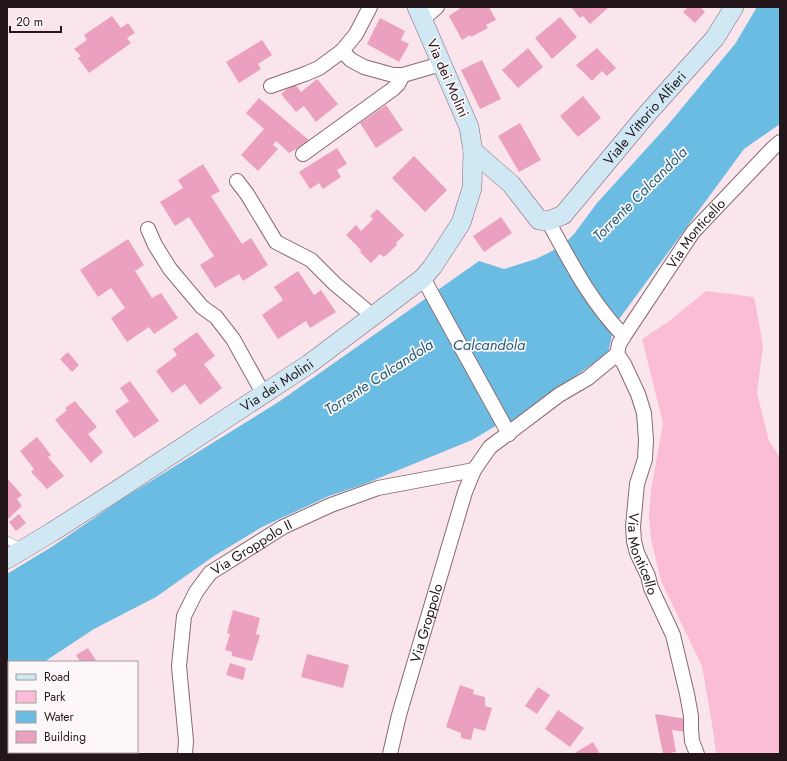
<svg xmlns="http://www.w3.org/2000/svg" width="787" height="761" font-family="Jost,sans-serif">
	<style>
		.green { fill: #fabdd5 }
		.water { fill: #6bbce2 }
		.building { fill: #eba0bf }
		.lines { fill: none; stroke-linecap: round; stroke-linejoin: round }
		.lane-casing { stroke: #886874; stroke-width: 8 }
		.street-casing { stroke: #886874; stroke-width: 16 }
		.secondary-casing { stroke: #886874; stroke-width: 20 }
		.lane { stroke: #fff; stroke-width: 7 }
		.street { stroke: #fff; stroke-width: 14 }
		.secondary { stroke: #cfe8f4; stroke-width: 19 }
		.labels { text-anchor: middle; stroke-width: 3.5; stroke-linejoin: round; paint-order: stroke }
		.street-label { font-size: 14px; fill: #22161b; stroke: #fef7f9 }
		.water-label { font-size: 15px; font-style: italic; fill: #205f79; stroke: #fef7f9 }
	</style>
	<rect width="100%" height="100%" fill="#fbe5ed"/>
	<path class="green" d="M706,291L754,297L763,345L757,393L769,441L780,457V754H716L713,730L702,666L661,581L651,539L649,514L651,490L663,423L642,339L668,322Z"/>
	<path class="water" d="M757,7H780V124L744,149L614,326L608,353L509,423L504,421L472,440L362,485L329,496L262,527L214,556L156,597L94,629L44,662H9V688L7,690V574L53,546L122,499L280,401L479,261L504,269L536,259L562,246L574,234L597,203L667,126L735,44Z"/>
	<path class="building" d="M462,7H489L496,20L486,25L488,28L471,37L470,35L462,40L449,16Z
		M571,7H609L590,24L583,16L580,18Z
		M688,7H700L705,12L695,23L683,12Z
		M112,16L121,28L128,23L135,33L127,38L131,43L89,73L78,58L81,56L74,49L87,40L84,35Z
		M560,17L577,37L552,59L535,38Z
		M380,18L405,31L401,40L409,44L399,62L367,44Z
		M262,40L272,55L258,64L261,69L239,83L226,62Z
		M528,48L543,67L518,88L502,70Z
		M597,48L616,68L607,76L602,71L592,81L576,65Z
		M482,60L501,99L480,109L461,70Z
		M317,79L338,104L316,122L304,106L296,112L281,94L294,83L301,92Z
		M583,96L601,118L578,137L560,116Z
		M259,98L310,141L289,153L276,141L273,145L278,149L258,171L241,155L264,129L246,113Z
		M386,105L403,130L376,148L360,123Z
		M520,123L541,160L519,172L498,136Z
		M337,148L347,164L337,170L341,177L323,189L319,183L310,189L299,172Z
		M414,156L447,190L425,212L392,178Z
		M203,164L220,191L211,196L242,244L251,238L268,265L243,281L239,274L215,288L200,265L214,256L189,217L175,226L160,202L183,188L178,180Z
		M377,209L404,235L396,243L397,245L384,257L380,254L371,263L360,252L361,250L346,235L356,225L361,231L373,219L370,216Z
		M501,217L512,233L484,252L473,236Z
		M128,239L144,265L135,271L152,298L161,293L178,318L154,334L149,327L127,342L111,318L125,308L111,288L98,297L80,270Z
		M298,271L314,295L321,290L336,312L310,328L306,321L278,339L262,315L283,300L274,287Z
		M197,332L215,356L204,364L222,388L200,405L185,384L172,393L156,371L177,355L173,349Z
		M68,352L79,365L72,372L60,359Z
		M130,381L159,421L134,438L115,411L129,401L120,388Z
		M75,401L97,427L88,434L103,452L91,463L55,420L67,410L65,408Z
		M37,437L51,455L48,457L64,476L47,489L31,472L34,469L20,451Z
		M7,478L22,495L17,499L22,506L8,519L7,517Z
		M19,514L26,523L16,531L9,522Z
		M233,610L260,618L256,634L260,635L252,661L232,656V652L225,650L230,634L227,633Z
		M88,648L97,662H80L76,655Z
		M307,654L349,665L343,688L301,677Z
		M230,663L246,668L243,680L226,675Z
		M460,685L474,690L473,694L485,697V706L492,708L485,731L474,728L471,740L461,738V733L446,727Z
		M538,687L550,695L537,714L525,706Z
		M558,710L584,728L570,747L545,729Z
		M655,714L687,719V732L672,730L676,752L663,754Z
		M593,742L600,754H573Z"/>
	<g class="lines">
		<defs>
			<path id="lane" d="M7,540L23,548"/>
			<g id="street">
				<path d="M423,19L437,7"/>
				<path d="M342,51L351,60L364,67L393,75H403L441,64"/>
				<path d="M271,86L305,74L319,68L342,51L356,34L370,7"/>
				<path d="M303,154L393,89L398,84L403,75"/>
				<path d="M237,181L247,194L276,242L311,260L335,284L373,316"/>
				<path d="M548,221C570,261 591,303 624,336"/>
				<path d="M148,229L155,245L170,269L202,307L216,317L233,339L263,393"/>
				<path d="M423,278L509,434"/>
				<path id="s1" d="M617,354L624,364L638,394L644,413L646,440L645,459L637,484L633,526L634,541L637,553L648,576L651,588L673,635L687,694L691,716V729L692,741L697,754"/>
				<path id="s2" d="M185,754L186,741L179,666L184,616L196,592L210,573L283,527L331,505L378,488L474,470"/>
				<path id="s3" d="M390,754L399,715L465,492L474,470L490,447L559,395L588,378L617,354L619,344L624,336L693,232L773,148L780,142"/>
			</g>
			<g id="secondary">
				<path id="s4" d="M473,151L511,184L539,220L548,221L563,215L647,114L715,38L734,7"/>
				<path id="s5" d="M7,559L52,532L116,491L309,364L373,316L423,278L433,266L461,223L472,188L473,151L469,127L417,7"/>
			</g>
		</defs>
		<use href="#lane" class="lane-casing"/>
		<use href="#street" class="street-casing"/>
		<use href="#secondary" class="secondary-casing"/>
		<use href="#lane" class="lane"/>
		<use href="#street" class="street"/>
		<use href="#secondary" class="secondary"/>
	</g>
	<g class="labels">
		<g class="street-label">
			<text transform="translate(448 78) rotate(66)" y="5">Via dei Molini</text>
			<text dy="5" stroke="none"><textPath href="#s4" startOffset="248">Viale Vittorio Alfieri</textPath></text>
			<text dy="5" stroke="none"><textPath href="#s3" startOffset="627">Via Monticello</textPath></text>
			<text dy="5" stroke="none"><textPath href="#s5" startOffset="321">Via dei Molini</textPath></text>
			<text dy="5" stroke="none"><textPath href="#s2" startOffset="238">Via Groppolo II</textPath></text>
			<text dy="5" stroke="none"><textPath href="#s1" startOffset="209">Via Monticello</textPath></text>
			<text dy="5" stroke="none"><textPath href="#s3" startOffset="136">Via Groppolo</textPath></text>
		</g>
		<g class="water-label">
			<text transform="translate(640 194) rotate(-45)" y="5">Torrente Calcandola</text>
			<text x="489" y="350">Calcandola</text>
			<text transform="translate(379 377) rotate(-33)" y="5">Torrente Calcandola</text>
		</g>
	</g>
	<rect width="787" height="761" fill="none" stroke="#22161b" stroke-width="16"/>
	<rect x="8" y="661" width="130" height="92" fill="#fef7f9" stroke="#a69da0"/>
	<rect x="16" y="674" width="20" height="6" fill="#cfe8f4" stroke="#a69da0"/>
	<text x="44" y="681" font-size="12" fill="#22161b">Road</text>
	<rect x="16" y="691" width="20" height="12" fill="#fabdd5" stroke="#a69da0"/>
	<text x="44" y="701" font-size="12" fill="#22161b">Park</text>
	<rect x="16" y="711" width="20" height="12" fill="#6bbce2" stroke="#a69da0"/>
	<text x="44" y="721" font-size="12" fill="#22161b">Water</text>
	<rect x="16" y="731" width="20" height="12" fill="#eba0bf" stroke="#a69da0"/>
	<text x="44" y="741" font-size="12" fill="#22161b">Building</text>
	<path d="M10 26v6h51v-6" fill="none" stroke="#22161b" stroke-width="2"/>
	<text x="16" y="26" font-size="12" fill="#22161b" stroke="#fef7f9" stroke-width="3" paint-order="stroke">20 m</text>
</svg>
